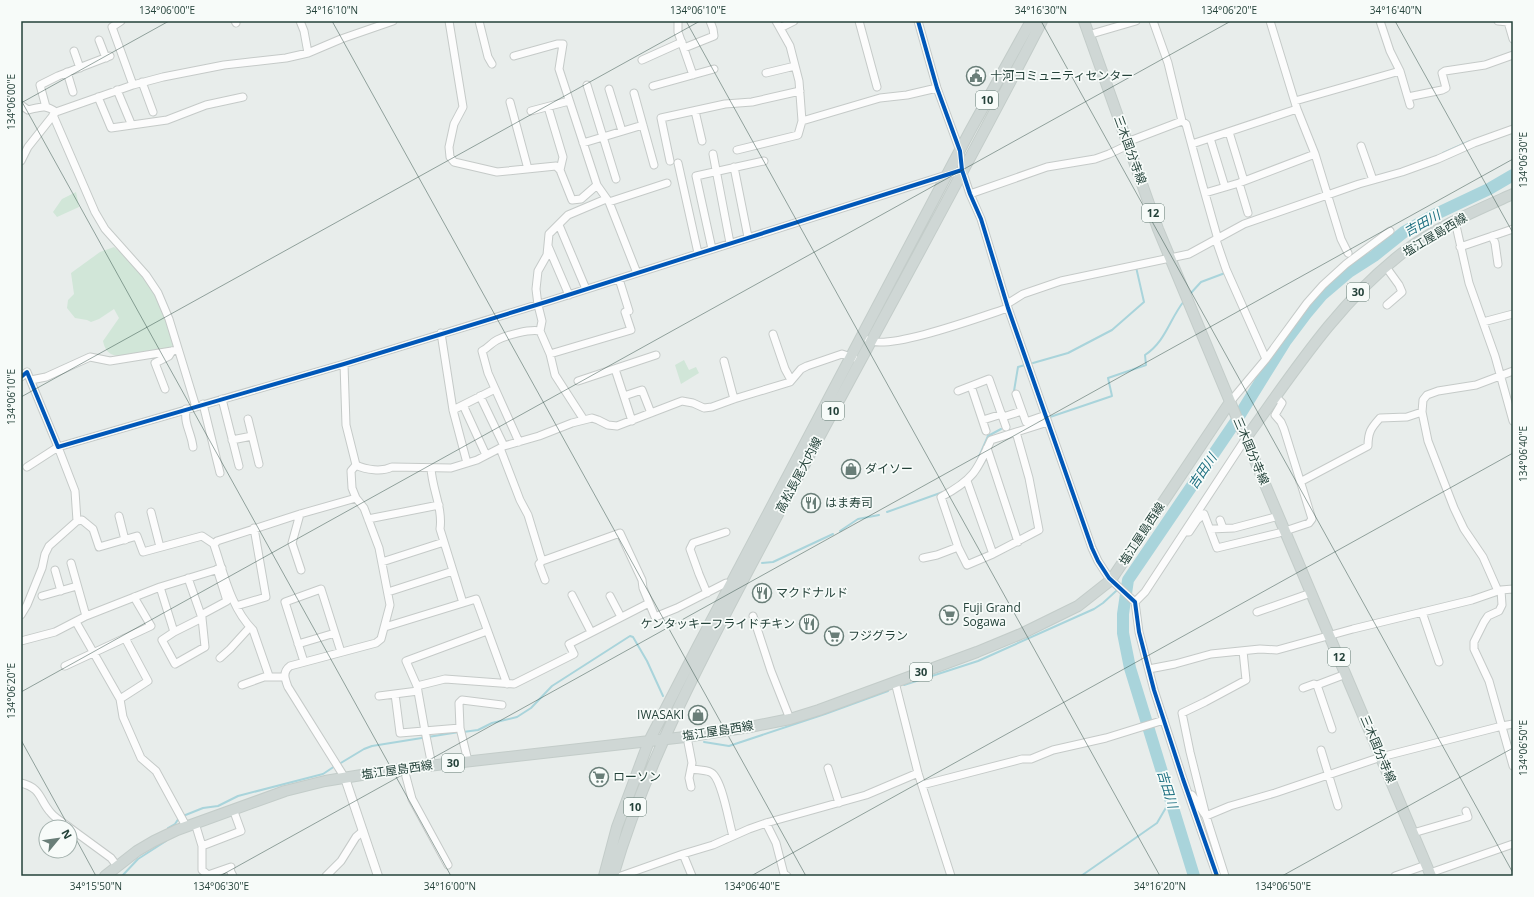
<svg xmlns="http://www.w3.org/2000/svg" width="1534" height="897" font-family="'Open Sans','Noto Sans JP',sans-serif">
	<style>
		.green { fill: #d1e6d8 }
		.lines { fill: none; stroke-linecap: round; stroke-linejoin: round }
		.stream { stroke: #a9d4db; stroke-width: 2 }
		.river { stroke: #a9d4db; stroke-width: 12 }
		.minor-casing { stroke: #c5cac8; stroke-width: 9 }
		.tertiary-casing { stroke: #c5cac8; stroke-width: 10 }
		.primary-casing { stroke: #c3ccc9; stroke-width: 12 }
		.minor { stroke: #fcfcfc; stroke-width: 7 }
		.tertiary { stroke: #fcfcfc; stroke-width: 8 }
		.primary { stroke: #cfd7d5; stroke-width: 10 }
		.cycleway-casing { stroke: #f7fbf9; stroke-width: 6 }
		.cycleway { stroke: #0057b8; stroke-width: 4 }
		.ticks { fill: none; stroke: #24423a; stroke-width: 1; stroke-opacity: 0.45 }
		.labels { text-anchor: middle; stroke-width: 3.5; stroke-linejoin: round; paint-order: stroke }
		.shield { fill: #f7fbf9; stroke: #637a73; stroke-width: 1 }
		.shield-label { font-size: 11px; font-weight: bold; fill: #24423a }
		.poi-label { font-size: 12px; fill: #24423a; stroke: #f7fbf9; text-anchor: start }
		.street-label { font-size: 12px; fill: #24423a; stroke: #f7fbf9 }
		.water-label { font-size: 13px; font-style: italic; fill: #1c6f80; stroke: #f7fbf9 }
		.neatline { fill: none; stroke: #24423a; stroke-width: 1.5 }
		.ticks-label { font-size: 10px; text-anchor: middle; fill: #24423a }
	</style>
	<rect width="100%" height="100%" fill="#e8edeb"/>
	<path class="green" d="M76,192L79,207L57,217L53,212L62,199Z
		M114,247C125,256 137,266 145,277C161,298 167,324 174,348C162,350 120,360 111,354C106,351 104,346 103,341L119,318L114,309L99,319L91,322L87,320L75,318L67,308L68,300L74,294L71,273L100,252Z
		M684,360L689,370L696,367L699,373L681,384L675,365Z"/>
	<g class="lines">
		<path class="stream" d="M1443,153L1470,141
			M1190,294L1201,282L1225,273
			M1033,363L1068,353L1112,330L1144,302L1136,267
			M1014,391L1018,367L1025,365
			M1050,419V417L1112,396L1108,378L1146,365L1145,355C1166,341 1169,320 1184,301
			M978,459L988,436L1001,429
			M887,512L943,492
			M840,531L858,519L879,515
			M762,563L773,562L833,534
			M904,685L978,661L1094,609L1103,603L1128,580
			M463,732L478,730L492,723L517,717L531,708L552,686L630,636L633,637L647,661L663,696
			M704,742L729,746L825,714L888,691
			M339,764L364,749L372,746L459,732
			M183,816L203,808L218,806L238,796L323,774L335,766
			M168,828L175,824L179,818
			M122,876L138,859L166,841
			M1081,876L1157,823L1171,799"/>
		<path class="river" d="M1194,876L1130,668L1123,633V614L1128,580L1236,421L1285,342L1306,314L1322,295L1349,272L1374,256L1404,232L1434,215L1489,189L1513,175"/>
		<defs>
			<path id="minor" d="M121,21L112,27L133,85
				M235,21L236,23
				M300,21L304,31L308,53
				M449,21L463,107L454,124L449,147L450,157L454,162L497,172L556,166L560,170L572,200L581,199L597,185
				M479,21L488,57L492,64
				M678,21V32L693,75
				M776,21L790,46L799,81L802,121
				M859,21L877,87
				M918,21L937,88L960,151L962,170L970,194L981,219L1008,308L1092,548L1098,561L1109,578L1135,602L1139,632L1154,690L1183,779L1217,876
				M1153,21L1168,63L1182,121
				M1270,21L1297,109L1315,154L1341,239L1348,253
				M1498,21L1508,22L1513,39
				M780,28L794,21
				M1088,35L1136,21
				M99,40L106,58
				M684,48L714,36L713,29L710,21
				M74,51L80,68
				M514,56L557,44H563L559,69L597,185L609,202L637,273
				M642,60L682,42
				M1400,71L1410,105
				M67,72L73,92
				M766,73L795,66
				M142,82L153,112
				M587,85L616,179
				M653,86L714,69
				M609,89L622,131
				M117,90L130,121
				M634,93L654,165
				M98,97L111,128L167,120L206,105L243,97
				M1408,97L1442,90L1446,88L1442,73L1445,71L1485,65L1513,55
				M1295,101L1400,71L1390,51L1380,21
				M510,102L528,169
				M21,105L28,110C41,107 45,104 56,112L133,85L163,77L224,65L286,58L308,53L341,39L393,21
				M46,107L40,85L58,76L110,56
				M548,107L563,157L560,170
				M531,111L569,101
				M695,111L702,141
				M53,115L95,212L105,229L146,275L158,293L169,319L196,407
				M1229,132L1244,181
				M1210,138L1225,187
				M1127,142L1182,121L1186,124L1202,183L1217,236L1216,240L1226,269L1266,359
				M583,143L643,125
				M1192,144L1297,109
				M1361,146L1373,180
				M737,150L798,135L802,121L880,98L907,95L937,88
				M713,154L730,243
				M21,161L28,147L55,113
				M670,161L661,118L725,104L752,102L800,91
				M678,163L698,253
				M734,167L748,237
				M1239,183L1248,213
				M1205,193L1239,183L1315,154
				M970,194L1047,167L1095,159L1109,154L1128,145
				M609,202L667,183
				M1455,221L1469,283L1495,356L1513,421
				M559,225L586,289
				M1492,236L1495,243L1498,264
				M548,246L569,295
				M1460,247L1513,229
				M712,249L696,176L764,161
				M1386,267L1399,285L1402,292L1387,305
				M1007,304L1023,294L1061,281L1189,254L1244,224L1359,184L1402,172L1438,159L1474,143L1513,129
				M1483,322L1513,314
				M441,333L453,410L467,463
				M773,334L785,369L791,380
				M868,340C889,351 983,316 1008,308
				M550,354L631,330L625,312L629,311L619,279
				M724,361L734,399
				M344,364L346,425L356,465C366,470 382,472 392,467L451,468L477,460L504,446L539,436L572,423L592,418L598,420L608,425L617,426L682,401L693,403L704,408L712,407L734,399L790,382L801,369L807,366L842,354L854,358
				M615,369L632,421
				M21,377L27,372L58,447L344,364L546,302L962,170
				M31,380L46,377L90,357L110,361L178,350
				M578,381L656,355
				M971,386L986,431
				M165,389L155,363L169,356L172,351
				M958,391L989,379L1006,427
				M1016,394L1026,422L1046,415
				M480,396L504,446
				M624,396L642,390L651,413
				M222,399L239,466
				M1230,402L1266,359L1307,303L1323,285L1346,264L1390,231
				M203,404L220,473
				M463,405L486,455
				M186,409C184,426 191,431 193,447
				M453,410L495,389
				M1003,417L1022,411
				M248,419L259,464
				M584,420L555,375L550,354L540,331L542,321L538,305L536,289L538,271L547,255L549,234L568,215L606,199
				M983,420L1002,414
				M1016,432L1029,478L1039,530L993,554L967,565L958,547L941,497C973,480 977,471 991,440L1048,422
				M232,440L252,436
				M519,442L488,373L482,351C488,348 491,343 497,340C507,335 529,329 540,331
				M500,448L520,500L528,515L542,561
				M987,448L1018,542
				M431,468C432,489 443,508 440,529L463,603
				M967,481L993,554
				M1300,482L1368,446C1368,432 1371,428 1380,418L1407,417L1422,412
				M151,512L160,547
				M300,514L292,543L301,570
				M119,516L125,540
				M368,519L439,505
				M1220,520L1223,528
				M77,521L82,520L93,529L99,547L137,536L143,552L202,536L214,544
				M1210,529L1234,528L1279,516
				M1185,532H1189L1197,520L1204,514L1217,548L1279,533L1309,523L1312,519L1284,429L1281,422L1275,415L1282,403L1276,397
				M923,558L937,555L958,547
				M382,562L444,542
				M71,563L86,616
				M55,570L61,591
				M188,578L202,618
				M545,580L539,564L542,561L620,533L642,580L643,588L655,617L677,608L726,583L730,586
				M160,587L174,632
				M1501,590L1502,605L1499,611L1488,616L1484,622L1474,642V649L1489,681L1513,766
				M1498,591L1483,557L1464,529L1454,508L1428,441L1422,412L1423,400L1427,395L1438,391L1476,385L1513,371
				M388,592L453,571
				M707,593L699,574L690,549L693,543L726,532
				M572,595L591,632
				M42,596L77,586
				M610,596L621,617
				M1135,602L1145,592L1246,438
				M236,606L266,597L254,528
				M1257,612L1311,593
				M1422,612L1439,662
				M21,615L27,605L42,568L45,554L49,546L77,521L75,491L58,447L27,467
				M201,615L227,601L217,569
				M753,616L771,671L790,719
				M202,618L205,647L175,664L162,640L174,632Z
				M76,622L120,699L123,717L141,758L156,771L186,826
				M385,627L476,599L507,684
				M21,641L55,632L86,616L160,587L222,568
				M298,644L335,633
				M220,658L230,649L250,627
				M304,662L285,602L321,589L341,652
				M65,666L151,626L134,597
				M1149,669L1175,664L1211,654L1260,649L1277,650L1353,629L1472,600L1501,590L1513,589
				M269,676L253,630C231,608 224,574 214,545L217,541L300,514L356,498
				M895,682L918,773L951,876
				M242,685L264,677H284
				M1317,685L1332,729
				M417,686L445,679L514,684L574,654L569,644L649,603
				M1303,688L1314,684L1317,685L1346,674
				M395,694L400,733L460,728L459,703L462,700L502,705
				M379,696L418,691
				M120,699L148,681L125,638
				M460,728L468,761
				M687,737L692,763L689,778L691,787
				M1321,750L1338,806
				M432,766L425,731L417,686L406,661L487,631
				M828,768L839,803
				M404,769L412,799L448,865
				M692,769C697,770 705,770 710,772C722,776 729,824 733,836
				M345,778L288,687C285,679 282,672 290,666L376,643L381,639L390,605L379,548L364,508L356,498L352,488L351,471L356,465
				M21,783C42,788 39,800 51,813C56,819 64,823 69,827
				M922,785L1022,759H1031L1053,750L1106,738L1164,720
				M1192,795L1206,816L1230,806L1275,793L1381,757L1502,726L1513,724
				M195,823L202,846
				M766,823L776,843L784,874L787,876
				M70,828L111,858L117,866
				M1413,833L1468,817L1466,811
				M683,854L692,876
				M231,867L208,875L202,870V846L241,831L233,809
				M229,868L233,876
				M1430,873L1513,844
				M326,876L341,861L356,837L363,831
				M621,876L683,854L713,845L749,829L766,823L866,795L918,773
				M1225,876L1206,816L1190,752L1182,713L1205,702L1246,680L1243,651
				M1395,876L1426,865"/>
			<path id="tertiary" d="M345,778L378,876"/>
			<path id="primary" d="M1084,21L1158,229L1231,404L1431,876
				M1246,438C1293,373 1337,304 1401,254C1434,228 1475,211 1513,194
				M105,876L137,851L154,841L177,830L285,791L325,781L392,770L685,737L750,727L790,719L819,710L977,652L1023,633L1078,606L1111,580L1230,402
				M604,876L617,827L649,741L698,646L970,131L1031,21
				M613,876C650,749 715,634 776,518C864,352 956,188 1042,21"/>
		</defs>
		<use href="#minor" class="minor-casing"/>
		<use href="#tertiary" class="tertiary-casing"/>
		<use href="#primary" class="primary-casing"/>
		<use href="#minor" class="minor"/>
		<use href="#tertiary" class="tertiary"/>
		<use href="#primary" class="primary"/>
		<defs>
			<path id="cycleway" d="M918,21L937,88L960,151L962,170L970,194L981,219L1008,308L1092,548L1098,561L1109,578L1135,602L1139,632L1154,690L1183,779L1217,876
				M21,377L27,372L58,447L344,364L546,302L962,170"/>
		</defs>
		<use href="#cycleway" class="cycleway-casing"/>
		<use href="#cycleway" class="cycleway"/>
	</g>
	<path class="ticks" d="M332,21L806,876M686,21L1160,876M1041,21L1513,873M1395,21L1513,233M21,100L451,876M21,103L169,21M21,397L700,21M21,692L1231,21M21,740L69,827M70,828L96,876M220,876L1513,159M751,876L1513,453M1282,876L1513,748"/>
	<defs>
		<symbol id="civic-ring" viewBox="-11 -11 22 22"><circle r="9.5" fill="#f7fbf9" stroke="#697e78" stroke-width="1.5"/><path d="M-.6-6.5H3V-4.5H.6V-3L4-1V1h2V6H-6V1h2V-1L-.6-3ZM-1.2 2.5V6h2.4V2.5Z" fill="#697e78"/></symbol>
		<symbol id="shop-ring" viewBox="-11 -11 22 22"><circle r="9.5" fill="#f7fbf9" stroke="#697e78" stroke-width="1.5"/><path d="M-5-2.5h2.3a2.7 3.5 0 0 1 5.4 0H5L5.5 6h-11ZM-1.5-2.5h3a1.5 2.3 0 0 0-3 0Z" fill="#697e78"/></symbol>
		<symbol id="restaurant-ring" viewBox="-11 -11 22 22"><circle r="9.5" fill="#f7fbf9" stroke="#697e78" stroke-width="1.5"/><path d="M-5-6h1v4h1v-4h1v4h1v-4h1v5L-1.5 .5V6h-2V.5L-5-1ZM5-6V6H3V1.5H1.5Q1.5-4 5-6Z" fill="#697e78"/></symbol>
		<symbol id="supermarket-ring" viewBox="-11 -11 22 22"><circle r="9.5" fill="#f7fbf9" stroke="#697e78" stroke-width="1.5"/><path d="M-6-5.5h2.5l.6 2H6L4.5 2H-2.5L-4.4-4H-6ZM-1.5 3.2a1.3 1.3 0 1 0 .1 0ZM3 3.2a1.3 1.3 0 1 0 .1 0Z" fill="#697e78"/></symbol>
	</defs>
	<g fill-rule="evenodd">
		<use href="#civic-ring" x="965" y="65" width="22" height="22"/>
		<use href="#shop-ring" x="840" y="458" width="22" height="22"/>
		<use href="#restaurant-ring" x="800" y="492" width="22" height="22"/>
		<use href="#restaurant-ring" x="751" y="582" width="22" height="22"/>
		<use href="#supermarket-ring" x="938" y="604" width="22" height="22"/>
		<use href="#restaurant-ring" x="798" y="613" width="22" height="22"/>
		<use href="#supermarket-ring" x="823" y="625" width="22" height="22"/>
		<use href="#shop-ring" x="687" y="704" width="22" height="22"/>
		<use href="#supermarket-ring" x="588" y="766" width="22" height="22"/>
	</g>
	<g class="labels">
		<g class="shield">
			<rect x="976" y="91" width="22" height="18" rx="3"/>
			<rect x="1142" y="204" width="22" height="18" rx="3"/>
			<rect x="1347" y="283" width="22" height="18" rx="3"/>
			<rect x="822" y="402" width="22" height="18" rx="3"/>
			<rect x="1328" y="648" width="22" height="18" rx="3"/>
			<rect x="910" y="663" width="22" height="18" rx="3"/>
			<rect x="442" y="754" width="22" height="18" rx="3"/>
			<rect x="624" y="798" width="22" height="18" rx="3"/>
		</g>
		<g class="shield-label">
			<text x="987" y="104">10</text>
			<text x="1153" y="217">12</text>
			<text x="1358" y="296">30</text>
			<text x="833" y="415">10</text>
			<text x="1339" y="661">12</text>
			<text x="921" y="676">30</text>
			<text x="453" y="767">30</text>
			<text x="635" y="811">10</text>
		</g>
		<g class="poi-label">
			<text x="990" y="80">十河コミュニティセンター</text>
			<text x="865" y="473">ダイソー</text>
			<text x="825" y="507">はま寿司</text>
			<text x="776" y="597">マクドナルド</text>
			<text x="963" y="612">Fuji Grand<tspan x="963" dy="14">Sogawa</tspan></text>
			<text x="795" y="628" text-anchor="end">ケンタッキーフライドチキン</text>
			<text x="848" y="640">フジグラン</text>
			<text x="684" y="719" text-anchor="end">IWASAKI</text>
			<text x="613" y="781">ローソン</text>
		</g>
		<g class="street-label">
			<text transform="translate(1130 150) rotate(70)" y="4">三木国分寺線</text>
			<text transform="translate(1435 235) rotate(-31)" y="4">塩江屋島西線</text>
			<text transform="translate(1251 451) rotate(67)" y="4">三木国分寺線</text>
			<text transform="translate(799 475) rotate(-62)" y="4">高松長尾大内線</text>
			<text transform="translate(1142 534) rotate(-57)" y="4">塩江屋島西線</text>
			<text transform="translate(718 731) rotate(-9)" y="4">塩江屋島西線</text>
			<text transform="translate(1378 749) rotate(67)" y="4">三木国分寺線</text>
			<text transform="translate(397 770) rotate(-8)" y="4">塩江屋島西線</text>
		</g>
		<g class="water-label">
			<text transform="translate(1422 223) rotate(-29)" y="5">吉田川</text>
			<text transform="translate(1202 471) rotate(-56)" y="5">吉田川</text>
			<text transform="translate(1168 789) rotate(73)" y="5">吉田川</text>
		</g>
	</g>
	<rect width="1534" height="897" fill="none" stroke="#f7fbf9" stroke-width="44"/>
	<g transform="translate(58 839) rotate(61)"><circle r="19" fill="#f7fbf9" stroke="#a3b1ad"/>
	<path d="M0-3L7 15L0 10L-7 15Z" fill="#697e78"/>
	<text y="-6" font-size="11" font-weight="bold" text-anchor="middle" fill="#24423a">N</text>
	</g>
	<rect x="22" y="22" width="1490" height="853" class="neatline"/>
	<g class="ticks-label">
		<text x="167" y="14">134°06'00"E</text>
		<text x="332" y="14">34°16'10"N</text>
		<text x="698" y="14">134°06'10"E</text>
		<text x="1041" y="14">34°16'30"N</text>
		<text x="1229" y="14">134°06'20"E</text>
		<text x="1396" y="14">34°16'40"N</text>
		<text transform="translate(11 102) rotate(-90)" y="4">134°06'00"E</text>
		<text transform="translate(1523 160) rotate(-90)" y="4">134°06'30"E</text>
		<text transform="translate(11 397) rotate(-90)" y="4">134°06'10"E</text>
		<text transform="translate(1523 454) rotate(-90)" y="4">134°06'40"E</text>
		<text transform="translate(11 691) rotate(-90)" y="4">134°06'20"E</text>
		<text transform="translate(1523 748) rotate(-90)" y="4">134°06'50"E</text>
		<text x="96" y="890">34°15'50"N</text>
		<text x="221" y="890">134°06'30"E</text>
		<text x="450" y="890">34°16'00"N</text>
		<text x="752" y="890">134°06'40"E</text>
		<text x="1160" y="890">34°16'20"N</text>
		<text x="1283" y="890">134°06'50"E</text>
	</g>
</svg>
